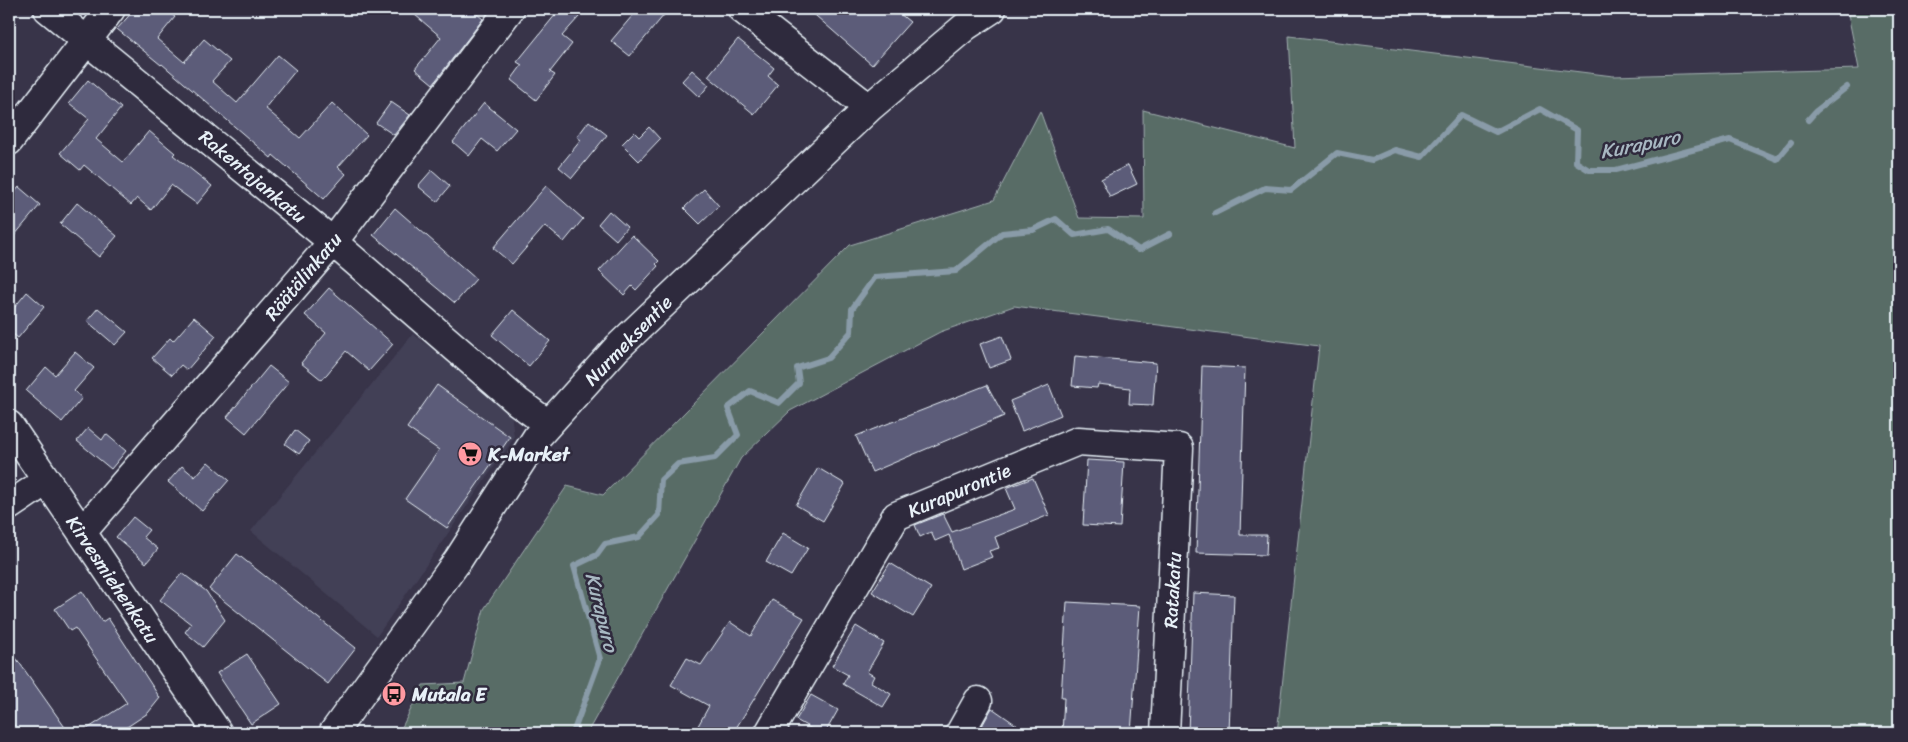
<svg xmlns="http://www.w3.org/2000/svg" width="1908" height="742" font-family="Sriracha,sans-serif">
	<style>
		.built { fill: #434057 }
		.green { fill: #596c66; stroke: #a0aeaf }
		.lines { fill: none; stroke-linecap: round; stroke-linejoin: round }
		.stream { stroke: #899ba8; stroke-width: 6 }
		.building { fill: #5c5b79; stroke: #e8f1f8 }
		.minor-casing { stroke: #e8f1f8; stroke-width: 31 }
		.minor { stroke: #2f2a3d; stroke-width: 28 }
		.labels { text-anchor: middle; stroke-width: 5; stroke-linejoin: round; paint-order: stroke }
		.street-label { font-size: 19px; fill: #e8f1f8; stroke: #2f2a3d }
		.poi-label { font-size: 19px; font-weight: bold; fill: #e8f1f8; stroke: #2f2a3d; text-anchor: start }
		.water-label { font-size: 20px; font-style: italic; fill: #a8b8c2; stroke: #2f2a3d }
	</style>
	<rect width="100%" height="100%" fill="#383449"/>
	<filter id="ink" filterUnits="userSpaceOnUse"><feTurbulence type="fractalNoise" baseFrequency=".02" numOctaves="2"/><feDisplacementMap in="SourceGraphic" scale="10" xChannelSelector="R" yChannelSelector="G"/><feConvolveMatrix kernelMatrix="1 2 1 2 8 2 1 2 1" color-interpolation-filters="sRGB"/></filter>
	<g filter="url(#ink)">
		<path class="built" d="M413,334L511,412L514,438L377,636L251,531Z"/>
		<path class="green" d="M1847,9H1899V733H1277L1319,346L1014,306L940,332L790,411L741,458L587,733H399L423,685L464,683L484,609L567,486L603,495L850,245L994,200L1040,111L1079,218L1144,219L1143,110L1295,148L1289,36L1613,76L1859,69Z"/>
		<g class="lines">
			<path class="stream" d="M1808,120L1816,111L1847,87
				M1215,213L1265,188L1291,190L1337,153L1372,160L1395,150L1422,157L1461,115L1496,132L1540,109L1577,130L1576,162L1589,170H1616L1730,140L1777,159L1791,142
				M573,733L600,659L574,566L597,555L605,544L639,537L659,515L661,480L678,464L715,458L738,435L728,408L750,391L779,403L799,383L797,368L828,358L851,332L852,309L875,277L956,271L1002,233L1033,230L1056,219L1074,235L1108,229L1139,250L1170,234"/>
		</g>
		<path class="building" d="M135,9H165L175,17L157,39L184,62L204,39L230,61L212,81L237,103L278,55L296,70L265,108L300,138L332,103L367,135L338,167L346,174L324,199L273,155L271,158L162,64L161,65L117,29Z
			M408,9H471L483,19L433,84L415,69L441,37Z
			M560,9H586L562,36L572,44L550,72L555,75L536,100L511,80L522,65L517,62Z
			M638,9H669L630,56L611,41Z
			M808,9H894L910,22L872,65Z
			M738,39L774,68L768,76L778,85L754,114L708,76Z
			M692,70L709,85L699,97L682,81Z
			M88,80L121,108L96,139L123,162L149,131L175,153L173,155L212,186L197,204L171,185L151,210L137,198L131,205L84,165L80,170L60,153L89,119L69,103Z
			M391,102L410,115L394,135L376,123Z
			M484,103L516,129L497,151L482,139L469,156L453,142Z
			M589,121L607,135L572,178L559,167L581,140L577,137Z
			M649,127L660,139L639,161L622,144L634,132L639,137Z
			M1128,165L1137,184L1110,197L1101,179Z
			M432,170L450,186L437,202L418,186Z
			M546,186L583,219L564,242L545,226L512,264L493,248Z
			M19,187L40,205L9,242V199Z
			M704,189L719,206L700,224L684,208Z
			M77,203L117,236L99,257L60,224Z
			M395,208L476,279L455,303L373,235Z
			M609,211L627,227L616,240L598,224Z
			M632,235L659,261L656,264L658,266L636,290L632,286L624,295L599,271Z
			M329,288L393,344L369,371L346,351L322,380L301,363L326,333L305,315Z
			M27,292L44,307L18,338L9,331V314Z
			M98,308L127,332L115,345L87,321Z
			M513,310L550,341L529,366L492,335Z
			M194,317L216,336L187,370L181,365L172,375L152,358L170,338L173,341Z
			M1002,336L1011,360L989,368L980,344Z
			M75,352L94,368L74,391L82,398L62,422L26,391L46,367L55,375Z
			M1075,356L1156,363L1153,405L1129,404L1130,388L1098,384L1097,388L1072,386Z
			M269,366L289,382L246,433L227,417Z
			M1202,366L1245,368L1240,535H1267L1266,555L1196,553Z
			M437,385L510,437L447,528L405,499L439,450L407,428Z
			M987,385L1004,416L872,472L856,436Z
			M1049,385L1061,415L1022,431L1010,401Z
			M88,428L102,440L106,434L126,451L111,469L77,441Z
			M295,430L309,441L299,454L285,444Z
			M1087,460L1124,462L1120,527L1083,525Z
			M208,462L229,480L202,511L168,482L182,466L195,477Z
			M818,468L845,484L823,521L796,505Z
			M1033,478L1049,515L995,537L999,548L989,551L992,557L961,569L949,535L935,541L931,532L920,537L915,525L943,514L952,532L1015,509L1006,488Z
			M133,517L149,530L143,537L158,549L146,563L116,537Z
			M783,533L808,548L791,576L766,562Z
			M237,554L356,648L328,684L209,589Z
			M890,563L931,588L913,617L872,592Z
			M182,573L206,591L225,620L203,647L185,632L191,624L160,600Z
			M82,591L102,622L108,618L160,698L148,713L118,733H81L127,703L75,628L70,631L55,609Z
			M1193,593L1234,595L1229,733H1188Z
			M772,600L804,618L733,733H694L709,706L671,685L687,658L701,665L730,622L751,636Z
			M1067,602L1140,606L1131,733H1062L1064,698H1061Z
			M856,626L884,643L867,672L874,676L871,682L891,694L883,707L843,684L848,675L832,666Z
			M9,648L69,733H20L9,718Z
			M247,654L281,704L251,724L217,673Z
			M811,695L838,710L825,733H819L796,720Z
			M992,708L1028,733H978Z"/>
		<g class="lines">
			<defs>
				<path id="minor" d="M48,9L333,242L518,402L548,424
					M742,9L869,108
					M9,141L111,9
					M9,425L218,733
					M9,506L46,481
					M82,532L333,242L510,9
					M333,733L458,560L537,437L617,348L869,108L966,26L992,9
					M769,733L896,516L1078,441L1179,448L1165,733
					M960,733L978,701"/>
			</defs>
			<use href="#minor" class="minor-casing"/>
			<use href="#minor" class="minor"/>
		</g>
	</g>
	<defs>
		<symbol id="supermarket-disc" viewBox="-11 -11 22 22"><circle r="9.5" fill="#ff9aa2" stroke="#2f2a3d"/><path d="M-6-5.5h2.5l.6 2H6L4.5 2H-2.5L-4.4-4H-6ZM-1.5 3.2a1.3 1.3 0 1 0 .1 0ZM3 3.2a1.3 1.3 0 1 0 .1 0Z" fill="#111"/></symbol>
		<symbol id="bus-disc" viewBox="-11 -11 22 22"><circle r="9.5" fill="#ff9aa2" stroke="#2f2a3d"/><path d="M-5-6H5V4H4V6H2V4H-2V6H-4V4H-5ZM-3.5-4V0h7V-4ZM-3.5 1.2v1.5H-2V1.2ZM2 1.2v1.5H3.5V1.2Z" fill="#111"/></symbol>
	</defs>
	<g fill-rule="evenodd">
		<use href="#supermarket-disc" x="456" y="440" width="28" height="28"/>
		<use href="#bus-disc" x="380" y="680" width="28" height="28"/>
	</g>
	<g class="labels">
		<g class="street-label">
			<text transform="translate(253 176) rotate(40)" y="7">Rakentajankatu</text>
			<text transform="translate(303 276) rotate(-50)" y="7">Räätälinkatu</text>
			<text transform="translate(628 340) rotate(-46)" y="7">Nurmeksentie</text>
			<text transform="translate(959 490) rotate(-23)" y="7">Kurapurontie</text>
			<text transform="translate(113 579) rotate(56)" y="7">Kirvesmiehenkatu</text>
			<text transform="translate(1172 590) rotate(-87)" y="7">Ratakatu</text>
		</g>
		<g class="poi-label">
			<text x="488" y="461">K-Market</text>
			<text x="412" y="701">Mutala E</text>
		</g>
		<g class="water-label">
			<text transform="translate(1640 144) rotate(-11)" y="7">Kurapuro</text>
			<text transform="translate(602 612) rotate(76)" y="7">Kurapuro</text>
		</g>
	</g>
	<rect width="1908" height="742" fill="none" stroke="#2f2a3d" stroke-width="30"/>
	<rect x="15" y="15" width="1878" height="712" fill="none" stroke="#e8f1f8" stroke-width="2" filter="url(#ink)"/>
</svg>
